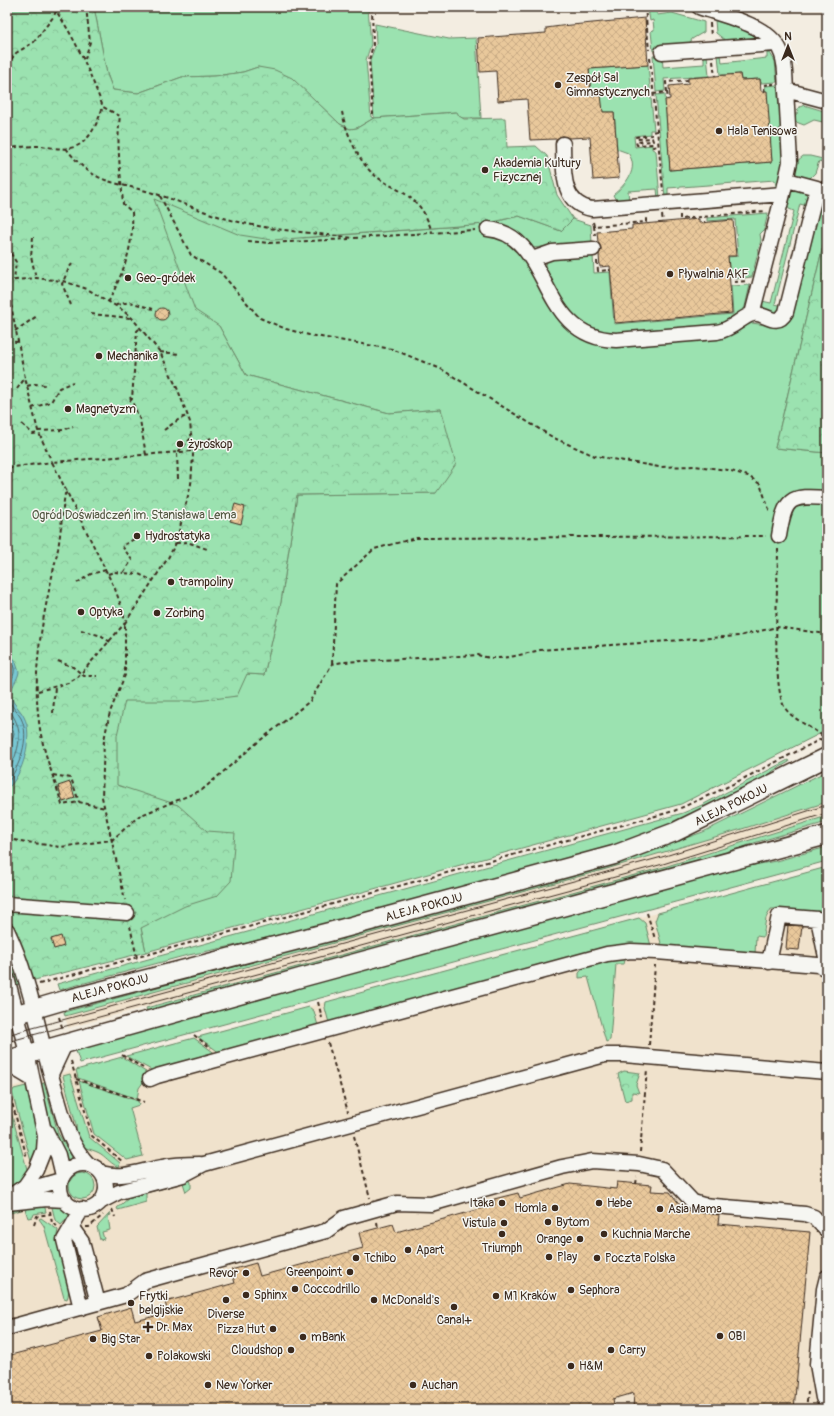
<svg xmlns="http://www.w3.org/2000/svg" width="834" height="1416" font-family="Pangolin,sans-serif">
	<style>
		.built { fill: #f0e2cc }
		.grass { fill: #9be2b0; stroke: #6b8667; fill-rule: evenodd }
		.forest { fill: url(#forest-crowns); stroke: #6b8667 }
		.water { fill: url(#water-ripples); stroke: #5f888a }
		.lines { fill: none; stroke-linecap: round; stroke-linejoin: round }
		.shore { stroke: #536866; stroke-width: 1 }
		.building { fill: url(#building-cross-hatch); stroke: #3b2a1e }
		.minor-casing { stroke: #3b2a1e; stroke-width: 17 }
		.major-casing { stroke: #3b2a1e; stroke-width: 21 }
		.path { stroke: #3b2a1e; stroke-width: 2; stroke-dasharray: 4 3; stroke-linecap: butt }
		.minor { stroke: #f6f6f2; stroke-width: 14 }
		.major { stroke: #f6f6f2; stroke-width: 18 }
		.tram { stroke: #3b2a1e; stroke-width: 1 }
		.poi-dot { fill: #3b2a1e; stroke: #f6f6f2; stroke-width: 1.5 }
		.labels { text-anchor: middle; stroke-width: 3; stroke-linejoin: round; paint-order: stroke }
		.poi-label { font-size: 12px; fill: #3b2a1e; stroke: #f6f6f2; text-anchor: start }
		.park-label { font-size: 12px; fill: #535842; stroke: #f6f6f2 }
		.street-label { font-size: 12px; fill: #3b2a1e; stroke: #f6f6f2 }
	</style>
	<defs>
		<pattern id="forest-crowns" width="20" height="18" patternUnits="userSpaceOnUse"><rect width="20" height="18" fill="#9be2b0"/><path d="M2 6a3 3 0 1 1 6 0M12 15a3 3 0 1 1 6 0" fill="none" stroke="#86c297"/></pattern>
		<pattern id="water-ripples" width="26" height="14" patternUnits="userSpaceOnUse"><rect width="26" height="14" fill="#77c6d2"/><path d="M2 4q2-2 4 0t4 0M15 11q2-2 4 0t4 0" fill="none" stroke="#63a1aa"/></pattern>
		<pattern id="building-cross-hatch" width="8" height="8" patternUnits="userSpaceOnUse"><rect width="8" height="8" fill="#e9c89b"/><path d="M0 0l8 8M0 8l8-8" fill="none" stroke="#c9ac85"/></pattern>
	</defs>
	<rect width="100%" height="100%" fill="#f3ede1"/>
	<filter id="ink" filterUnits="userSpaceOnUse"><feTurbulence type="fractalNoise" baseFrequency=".025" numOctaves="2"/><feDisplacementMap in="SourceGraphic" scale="8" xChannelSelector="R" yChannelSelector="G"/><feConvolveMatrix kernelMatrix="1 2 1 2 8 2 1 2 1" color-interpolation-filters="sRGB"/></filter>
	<g filter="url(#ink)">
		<path class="built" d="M827,802V816L665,867L68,1028L65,1016L603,870L742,829Z
			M827,867V1409H7V1088Z"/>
		<path class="grass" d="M94,7H368L371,44L366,60L371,117L374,118L370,60L376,44L375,24L449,39L476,38L481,118H461L456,112L374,118L357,128L350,129L340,124L301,87L258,67L243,72L215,76L182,77L138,93L113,90L107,74Z
			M658,7L657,15L672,13L704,22V32L692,39L689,45L653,51L651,31L654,30L653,20L650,21L648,8Z
			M715,20L755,34V40L726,41L716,33Z
			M767,53H770L775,61L777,82L761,83L760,79L741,80L740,74L720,75L718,55L721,54L722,63L767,58Z
			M707,55L709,76L664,79L665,91L656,92L653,56H662L663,67L704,64V56Z
			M648,65L654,130H650V134L634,136L635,147L652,145V149L656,151L660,198H658L657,189L628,191L629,200H616L613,195C625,185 640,169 628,153L617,149L614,112H603L591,96L589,69Z
			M777,85L779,107L781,109L785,154L778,188H776L775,180L668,188V197L665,198L656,95L665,94L670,170L772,162L765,86Z
			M804,105L827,112V123L814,120L804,125L796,122L793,114H797L798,108Z
			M7,151L303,238L485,224L519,216L561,231L573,219L591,225L592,243L531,248C528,270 532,272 542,291C561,327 582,347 624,346L735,332L752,323L772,326L789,319L793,313L827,175V229L775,448L827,453V515L824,540H827V730L681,804L146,952L119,826ZM219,326L246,375L389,413L441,409L436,493L297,495L281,602L264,675L247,674Z
			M803,156H810L827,160V163L819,161L815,173L809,179L798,177L795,171V163Z
			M797,189L804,192L808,196L807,206L800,204L775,304L783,306L777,314L764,311L762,301L771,303L794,211L789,209L787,204L789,194Z
			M768,213L764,230L760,234L761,240L752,277L735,279L734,277H730L728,257L738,256L735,219L707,221V218Z
			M593,256L594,273L610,272L614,324L733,314L731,286L750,285L744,311L720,326L613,335L589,329L565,309L545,269C545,265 545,262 548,260C556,255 582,257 593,256Z
			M788,760L789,762L773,771L762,781L639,840L465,889L242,944L184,956L59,990L57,984L683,813L702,805Z
			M827,771V802L742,829L603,870L65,1016L64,1012L282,954L348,934L628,858L703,832Z
			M827,816V822L757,842L705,861L148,1013L146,1008L664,867Z
			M827,847V861L80,1063L75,1048L727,870L776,861Z
			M827,867V926L822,914L780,909H771L766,918L763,937L756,936L755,954L662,947L655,921L658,913Z
			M639,918L645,923L651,946L329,1023L325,1008L326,1002Z
			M622,958L625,960L624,964H616L610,1040L606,1042L588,977L579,978V973L586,965Z
			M309,1007L314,1011L318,1026L220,1053L198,1037Z
			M194,1038L216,1054L153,1071L126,1056Z
			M122,1057L149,1074L139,1088L137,1099L78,1078L76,1070Z
			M70,1074L89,1137L120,1163L119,1167C111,1164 108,1159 101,1154C93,1149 86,1150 78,1143L76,1125L63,1076Z
			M79,1081L138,1101L139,1105L130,1108L143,1156L127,1160L94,1134Z
			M44,1083L58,1133L72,1157L64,1163L53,1134L39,1084Z
			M26,1086L40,1139L32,1165L12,1092L14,1089Z
			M7,1098L27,1169L30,1171L26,1177L7,1191Z
			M69 1186a13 13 0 1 1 26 0a13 13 0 1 1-26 0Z
			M188,1179L191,1182V1188L186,1192L183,1183L146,1193V1202L118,1210L117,1208L129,1198L130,1193Z
			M51,1203L56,1204L72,1213L61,1225L55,1220Z
			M44,1204L46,1212L34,1214L33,1217L28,1218L25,1209L7,1214V1209Z
			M110,1213L111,1215L108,1216L110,1230L102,1232L104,1239L100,1240L97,1227Z
			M41,1218L58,1230C52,1251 75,1280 67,1299L64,1298L44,1226L39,1219Z"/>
		<path class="forest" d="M7,7H94L107,74L113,90L138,93L182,77L215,76L243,72L258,67L275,70L292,78L340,124L350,129L357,128L374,118L457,112L459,116L464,119L505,118L507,147L536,146L547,156L557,195L573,219L561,231L519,216L485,224L272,240L240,235L154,199L195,310L219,326L246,375L389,413L441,409L456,464L436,493L297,495L281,602L264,675L247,674L237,696L197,701H125L117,735V785L178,805L207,831L235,833L231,881L217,896L185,906L141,928L146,952L7,987Z
			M827,229V453L775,448Z
			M624,1071L640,1073L636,1085L639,1093L632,1092V1099L625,1101L618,1074Z"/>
		<path class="water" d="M7,651L15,660L19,672C18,680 10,687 11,696C12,703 21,710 24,717C34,735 23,776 7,789Z"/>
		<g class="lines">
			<path class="shore" d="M7,656C23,674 8,677 7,693
				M7,697C10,705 17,711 21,718C31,738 19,767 7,784
				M7,707C27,732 19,749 7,775
				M7,717L14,733L7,761"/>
		</g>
		<path class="building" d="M645,18L648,65L589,69L591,96L601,95L603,112H614L619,178L593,180L590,137L569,138L562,136L556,139L530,140L527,99L498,101L496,71L480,72L478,38L546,33V28L561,26Z
			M740,74L741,80L760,79L761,91H767L772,162L670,170L665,100L670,99L669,86L688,84V78Z
			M699,219V223L733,220L736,256H728L732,313L615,323L610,266L600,267L599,255L601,248L598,242L597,232L632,229V225Z
			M156 314a6 6 0 1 1 12 0a6 6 0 1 1-12 0Z
			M235,504L245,507L241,524L230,521Z
			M70,782L75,798L63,802L58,786Z
			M788,925L802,926L799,950L786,949Z
			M61,936L64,946L54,949L51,939Z
			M617,1182L652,1185L651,1191L670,1192L684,1210L719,1215L718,1224L810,1232L794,1409H633L634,1393L613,1399L615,1409H7V1356L102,1331L98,1317L131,1307L135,1321L168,1313L165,1302L235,1283L231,1270L256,1263L260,1276L363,1248L359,1233L393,1224L396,1232L495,1205L494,1199L518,1193L520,1198L570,1184L616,1189Z"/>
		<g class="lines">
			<defs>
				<path id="minor" d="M699,7C726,17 773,25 782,55C786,66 785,79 786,90L827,101
					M662,52L776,44
					M563,144C564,169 560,204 592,209L783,194L790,162L786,90
					M488,229C553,235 536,338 616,340L717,332C734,329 742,316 753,314C764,311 776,330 786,312L817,188L787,180
					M532,259L552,252L593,249
					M752,314L783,194
					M779,536C785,498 789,495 827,498
					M7,904L127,913
					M7,930C30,978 38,1032 53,1082C62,1112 67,1142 89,1165
					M769,962L779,916L818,919L827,962
					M7,978L27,1053L45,1136L44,1150L36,1170L25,1186L13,1194
					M7,1064L32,1079
					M51,1074L66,1042
					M150,1079L157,1076L607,954L631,951L656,952L818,965L827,969
					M46,1131L58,1155L63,1176
					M60 1187a23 23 0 1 1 46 0a23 23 0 1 1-46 0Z
					M101,1173C125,1179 139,1171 162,1167C175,1164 187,1164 200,1164
					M19,1192L61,1180
					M100,1202L119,1192L183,1175L204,1164L605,1055H624L827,1072
					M7,1203L47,1199L65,1200
					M72,1228L82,1242L98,1303
					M81,1308L64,1240L82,1209
					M7,1328L126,1295L145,1281L326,1231L344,1218L397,1203L431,1204L562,1167L592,1161L639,1164L662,1169L693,1202L703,1205L805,1214L814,1217L827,1231
					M823,1398L817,1364L824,1289L827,1277"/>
				<path id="major" d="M7,1017L65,1000L337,930L614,855L675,832L827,757
					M7,1060L300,978L827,835"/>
			</defs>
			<use href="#minor" class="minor-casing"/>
			<use href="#major" class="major-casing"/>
			<path class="path" d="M55,7L56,11
				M372,7L373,45L369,60L373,114
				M645,7L649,50
				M710,23L711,37
				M650,58L663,191
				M85,59L90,42L86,7
				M713,61L715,76
				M7,65L16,53L34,42L54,16L56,11C77,41 90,73 103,107
				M667,92L666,82L688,80
				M764,92V85L774,84
				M653,94L667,92L668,99
				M342,112C346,132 357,158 372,173C384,184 401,189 413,200C423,208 428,220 432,232
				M657,131L652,132V135L636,137V139L652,138L653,141L636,142L637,145L653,144V147L658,146
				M7,148C18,147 30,146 41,146C50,147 61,150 69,148C89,146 97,123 103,107L120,116C116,145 121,175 123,204L132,212C134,247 124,270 109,301
				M66,148C93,185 114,181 153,193C182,202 209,215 239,222C276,231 316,233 354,238
				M160,196L191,255L221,273L260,318L286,329L309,335L392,349L441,369L554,438L595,456L659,467L695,466L728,470L748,476L760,484L770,512
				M662,215L663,222
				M680,215V219L766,211
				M593,222L594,226L646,222V218
				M594,226L595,236
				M33,237L31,256L36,278
				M354,238L475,230
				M248,241L269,243L349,239
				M7,247L16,262L14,280
				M597,261L598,271L610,270
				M734,278L748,275
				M7,281L36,278L63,281L87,289L121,309L132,318L160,352L178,390L190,422L193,455L191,484L176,543L168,558L125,623V675L110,712L104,740L102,797L125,900
				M734,282L747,281
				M7,284L25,378L38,431L52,462L7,468
				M71,305L62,284L69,268L72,264
				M116,305L130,302L153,309
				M7,311H11
				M91,314L131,318
				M15,331L37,316
				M7,341L17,342
				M160,352L180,354
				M27,386L35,384L46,385
				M17,389L25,378
				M130,397L140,420L146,455
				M130,401L132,399L137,331L141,327
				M32,408L51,402L59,388L73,382
				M22,424L33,434L39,433
				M164,430L178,420L188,415
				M38,431L63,430L73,426
				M192,450L203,449L209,439L213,437
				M178,479L177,453L192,437
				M67,493L65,494C62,512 61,531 58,549C45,610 30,665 40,729C44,755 55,780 62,805L79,802L105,808
				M134,539L122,546L132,560L123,573L139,574L153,581
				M176,543L187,542L207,549
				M778,549C778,579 771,687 785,708C792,719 813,728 824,737
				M108,574L114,572L123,573
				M77,583L91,574L106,570
				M81,630L102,636L110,642
				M58,661L73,667L84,676H97
				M332,664L336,584L374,549L416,538L766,536
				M38,691L68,683L78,677L125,623L123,611L115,589L52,462L192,451
				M53,713L55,686
				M53,775L71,778L79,802
				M7,839L60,847L112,840L139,816L202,790L258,742L310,701L332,664L343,662L478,655C498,662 519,655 540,650L739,636L777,627L827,634
				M647,913L655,939
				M130,926L137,958
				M39,984L674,811L725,788L827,736
				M318,1002L322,1018
				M59,1017L63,1030
				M194,1035L211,1048
				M328,1043L348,1112
				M649,1045L655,965
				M122,1055L143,1068
				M71,1061L92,1136L123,1162
				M76,1079L144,1102
				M7,1084L27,1158
				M354,1136L370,1198
				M640,1152L647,1069
				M636,1184L637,1177
				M112,1209L115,1217
				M50,1211L52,1223L57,1226
				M377,1222L378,1228
				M34,1225L37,1216L50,1214
				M86,1227H89L103,1215
				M806,1409L808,1392"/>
			<use href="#minor" class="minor"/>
			<use href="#major" class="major"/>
			<path class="tram" d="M7,1035L662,857L827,805
				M7,1042L663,864L827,813"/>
		</g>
	</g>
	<g class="poi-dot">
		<circle cx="558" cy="85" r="4"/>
		<circle cx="719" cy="131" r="4"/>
		<circle cx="485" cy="170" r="4"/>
		<circle cx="670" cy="274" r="4"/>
		<circle cx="128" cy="278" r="4"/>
		<circle cx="99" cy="356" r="4"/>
		<circle cx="68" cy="409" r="4"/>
		<circle cx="180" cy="444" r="4"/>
		<circle cx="137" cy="536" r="4"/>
		<circle cx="171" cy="582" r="4"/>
		<circle cx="81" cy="612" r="4"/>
		<circle cx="157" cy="613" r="4"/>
		<circle cx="502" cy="1203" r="4"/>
		<circle cx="599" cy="1203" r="4"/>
		<circle cx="555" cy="1208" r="4"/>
		<circle cx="660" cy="1209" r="4"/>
		<circle cx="548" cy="1222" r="4"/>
		<circle cx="504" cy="1223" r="4"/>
		<circle cx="502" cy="1234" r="4"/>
		<circle cx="604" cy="1234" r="4"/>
		<circle cx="580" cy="1239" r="4"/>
		<circle cx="408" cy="1250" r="4"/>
		<circle cx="549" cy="1257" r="4"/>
		<circle cx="356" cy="1258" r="4"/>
		<circle cx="597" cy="1258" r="4"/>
		<circle cx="350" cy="1272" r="4"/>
		<circle cx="246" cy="1273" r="4"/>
		<circle cx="295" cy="1289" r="4"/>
		<circle cx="571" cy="1290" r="4"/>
		<circle cx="246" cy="1295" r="4"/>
		<circle cx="496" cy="1296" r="4"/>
		<circle cx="226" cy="1300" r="4"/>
		<circle cx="374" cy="1300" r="4"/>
		<circle cx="131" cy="1303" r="4"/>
		<circle cx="454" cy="1307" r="4"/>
		<path d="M146 1321h4v4h4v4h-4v4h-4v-4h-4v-4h4z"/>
		<circle cx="273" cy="1329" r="4"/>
		<circle cx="720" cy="1336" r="4"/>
		<circle cx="303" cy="1337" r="4"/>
		<circle cx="93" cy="1339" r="4"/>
		<circle cx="291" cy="1350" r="4"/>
		<circle cx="611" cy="1350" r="4"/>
		<circle cx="149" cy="1356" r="4"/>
		<circle cx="571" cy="1366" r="4"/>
		<circle cx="208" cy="1385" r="4"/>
		<circle cx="413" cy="1385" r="4"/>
	</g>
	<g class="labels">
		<g class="poi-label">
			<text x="566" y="82">Zespół Sal<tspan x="566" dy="14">Gimnastycznych</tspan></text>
			<text x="727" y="135">Hala Tenisowa</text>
			<text x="493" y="167">Akademia Kultury<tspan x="493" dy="14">Fizycznej</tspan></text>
			<text x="678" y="278">Pływalnia AKF</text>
			<text x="136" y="282">Geo-gródek</text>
			<text x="107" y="360">Mechanika</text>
			<text x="76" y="413">Magnetyzm</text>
			<text x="188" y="448">żyroskop</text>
			<text x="145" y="540">Hydrostatyka</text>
			<text x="179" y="586">trampoliny</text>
			<text x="89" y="616">Optyka</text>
			<text x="165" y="617">Zorbing</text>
			<text x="494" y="1207" text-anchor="end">Itaka</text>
			<text x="607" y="1207">Hebe</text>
			<text x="547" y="1212" text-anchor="end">Homla</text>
			<text x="668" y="1213">Asia Mama</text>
			<text x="556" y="1226">Bytom</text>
			<text x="496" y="1227" text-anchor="end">Vistula</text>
			<text x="612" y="1238">Kuchnia Marche</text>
			<text x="572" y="1243" text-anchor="end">Orange</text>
			<text x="502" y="1252" text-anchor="middle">Triumph</text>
			<text x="416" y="1254">Apart</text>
			<text x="557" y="1261">Play</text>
			<text x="364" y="1262">Tchibo</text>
			<text x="605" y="1262">Poczta Polska</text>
			<text x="342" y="1276" text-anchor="end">Greenpoint</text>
			<text x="238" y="1277" text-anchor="end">Revor</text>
			<text x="303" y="1293">Coccodrillo</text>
			<text x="579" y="1294">Sephora</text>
			<text x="254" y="1299">Sphinx</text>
			<text x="139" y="1300">Frytki<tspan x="139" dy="14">belgijskie</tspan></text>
			<text x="504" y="1300">M1 Kraków</text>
			<text x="382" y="1304">McDonald's</text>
			<text x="226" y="1318" text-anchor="middle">Diverse</text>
			<text x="454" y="1324" text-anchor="middle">Canal+</text>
			<text x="156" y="1331">Dr. Max</text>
			<text x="265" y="1333" text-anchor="end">Pizza Hut</text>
			<text x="728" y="1340">OBI</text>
			<text x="311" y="1341">mBank</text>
			<text x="101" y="1343">Big Star</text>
			<text x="283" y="1354" text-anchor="end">Cloudshop</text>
			<text x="619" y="1354">Carry</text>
			<text x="157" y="1360">Polakowski</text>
			<text x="579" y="1370">H&amp;M</text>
			<text x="216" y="1389">New Yorker</text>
			<text x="421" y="1389">Auchan</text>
		</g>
		<g class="park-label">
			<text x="134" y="519">Ogród Doświadczeń im. Stanisława Lema</text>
		</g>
		<g class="street-label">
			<text transform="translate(731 805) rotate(-26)" y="4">ALEJA POKOJU</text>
			<text transform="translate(424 907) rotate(-15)" y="4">ALEJA POKOJU</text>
			<text transform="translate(110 988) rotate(-15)" y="4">ALEJA POKOJU</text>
		</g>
	</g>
	<rect width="834" height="1416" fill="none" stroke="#f6f6f2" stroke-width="24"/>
	<rect x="12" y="12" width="810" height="1392" fill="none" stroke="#3b2a1e" stroke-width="1.5" filter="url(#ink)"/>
	<g transform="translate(788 46)" stroke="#f6f6f2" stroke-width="3" paint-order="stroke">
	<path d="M0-3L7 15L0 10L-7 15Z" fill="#3b2a1e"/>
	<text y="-6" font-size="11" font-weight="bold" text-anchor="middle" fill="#3b2a1e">N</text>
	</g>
</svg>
